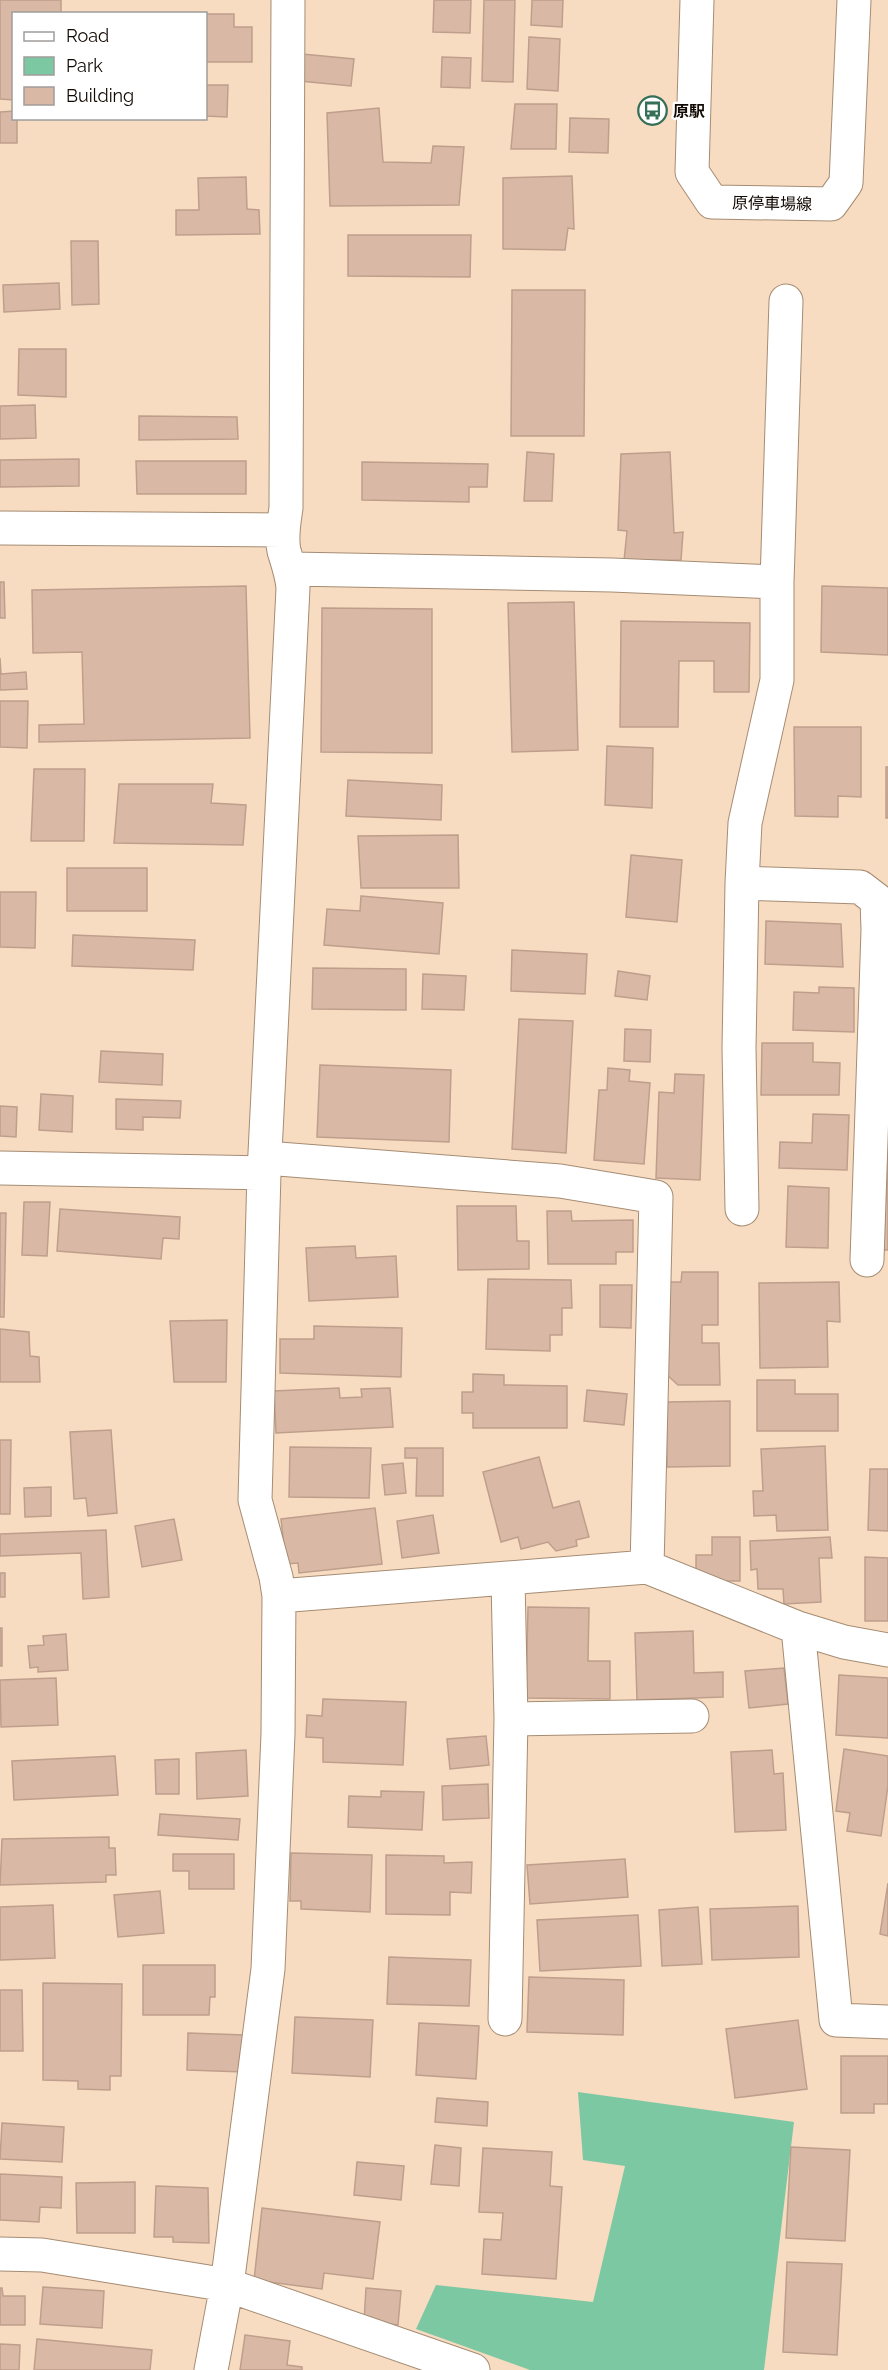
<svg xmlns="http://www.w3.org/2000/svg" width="888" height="2370" font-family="Raleway,'Noto Sans JP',sans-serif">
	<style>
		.green { fill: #7cc8a2 }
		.building { fill: #d9b9a5; stroke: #bf9f8c; stroke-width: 1.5 }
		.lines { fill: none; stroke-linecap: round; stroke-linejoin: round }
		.minor-casing { stroke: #a58c73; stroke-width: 35 }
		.major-casing { stroke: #a58c73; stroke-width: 35 }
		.minor { stroke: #fff; stroke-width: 33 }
		.major { stroke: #fff; stroke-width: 33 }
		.labels { text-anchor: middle; stroke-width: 4.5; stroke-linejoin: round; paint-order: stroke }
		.poi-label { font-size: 16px; font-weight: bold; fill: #120903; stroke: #fff; text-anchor: start }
		.street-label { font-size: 16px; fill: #120903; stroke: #fff }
	</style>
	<rect width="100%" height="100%" fill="#f7dcc1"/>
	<path class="green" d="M578,2092L794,2122L764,2370H530L416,2329L436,2285L593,2302L625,2166L583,2160Z"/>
	<path class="building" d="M0,0H61V14H14V100L0,99Z
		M434,0H471L470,33L433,32Z
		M484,0H515L513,82L482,81Z
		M532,0H563L562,27L531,25Z
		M206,14H234V27H252V62H206Z
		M529,37L560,39L558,91L527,89Z
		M302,54L354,59L351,86L300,81Z
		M442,57L471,58L470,88L441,87Z
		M206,85H228L227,117L206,116Z
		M515,104H557L556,149H511Z
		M379,108L383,162L431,163L433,146L464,147L459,205L330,206L327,113Z
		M14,111V118H17V143H0V112Z
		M570,118L609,119L608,153L569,152Z
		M572,176L574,229L568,228L565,250L503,249V178Z
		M246,177L247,209L259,210L260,234L176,235V210H199L198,178Z
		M348,235H471L470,277L348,276Z
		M71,241H98L99,304L72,305Z
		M59,283L60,309L4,312L3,285Z
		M512,290H585L584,436H511Z
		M19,349H66V397L18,395Z
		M35,405L36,438L0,439V406Z
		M139,416L237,417L238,439L139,440Z
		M527,452L554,454L552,501H524Z
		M670,452L674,533L683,532L681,560L624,561L627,531L618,530L621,454Z
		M79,459V486L0,487V460Z
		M136,461H246V494H137Z
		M362,462L488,464L487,487H469V502L362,500Z
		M0,582H4L5,618H0Z
		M246,586L250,738L39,742V725L84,724L82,652L33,653L32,590Z
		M822,586L888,588V655L821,652Z
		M574,602L578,750L512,752L508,603Z
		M322,608L432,609V753L321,752Z
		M621,621L750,623L749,692H714V661H679L678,727H620Z
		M0,658L1,674L26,672L27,689L0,690Z
		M0,701H28L27,748L0,747Z
		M794,727H861V797L838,796V817L795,816Z
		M607,746L653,748L652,808L605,805Z
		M886,767H888V818H886Z
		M34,769H85L84,841H31Z
		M348,780L442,785L441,820L346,816Z
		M119,784H213L211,803L246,805L243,845L114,843Z
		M458,835L459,888H361L358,836Z
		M631,855L682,860L677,922L626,917Z
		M67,868H147V911H67Z
		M0,892H36L35,948L0,947Z
		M361,896L443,903L439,954L324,945L327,909L360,911Z
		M766,921L841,924L843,967L765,964Z
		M73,935L195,940L193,970L72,966Z
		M512,950L587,954L585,994L511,991Z
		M313,968L406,969V1010L312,1009Z
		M618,971L650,976L647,1000L615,996Z
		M423,974L466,976L464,1010L422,1009Z
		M819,987L854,988V1032L793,1030L794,992L819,993Z
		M519,1019L573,1021L566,1153L512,1149Z
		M625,1029L651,1030L650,1062L624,1061Z
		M762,1043H813V1062L840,1063L839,1095H761Z
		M101,1051L163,1054L162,1085L99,1082Z
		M320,1065L451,1070L449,1142L317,1137Z
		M608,1068L630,1070L629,1081L650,1083L644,1164L594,1160L599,1090H607Z
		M675,1074L704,1075L700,1180L656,1178L659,1092L674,1093Z
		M41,1094L73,1096L72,1132L39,1130Z
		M116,1099L181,1101L180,1118L143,1117V1130L116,1129Z
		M0,1106L17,1107L16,1137L0,1136Z
		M813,1114L849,1115L847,1170L779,1168L780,1142L812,1143Z
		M888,1155V1250H883Z
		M788,1186L829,1188L828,1248L786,1247Z
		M24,1202H50L47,1256L22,1255Z
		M457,1206H516L517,1241H529V1269L458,1270Z
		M60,1209L180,1217L179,1239L163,1238L161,1259L57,1251Z
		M547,1211H571L572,1221L633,1220V1252H616V1264H548Z
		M0,1213H6L4,1317H0Z
		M355,1246L356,1258L396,1256L398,1297L309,1301L306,1248Z
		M682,1272H718V1325H702V1343H719L720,1385H678L665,1373V1282H681Z
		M488,1279L571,1280L572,1308H562V1335H550V1351L486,1349Z
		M839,1282L840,1322L827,1321L828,1367L760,1368L759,1283Z
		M600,1285H632L631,1328L600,1327Z
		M227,1320L226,1382H174L170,1321Z
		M314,1326L402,1328L401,1377L280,1373V1339H314Z
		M0,1329L29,1332L30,1356L39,1357L40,1382H0Z
		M473,1374L504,1375V1385L567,1386V1428H473V1413H462V1392H473Z
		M757,1380H795V1394H838V1431H757Z
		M339,1388L340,1398L362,1397L361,1389L390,1388L393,1427L276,1433L274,1391Z
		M587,1390L627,1394L624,1425L584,1421Z
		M730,1401V1466L667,1467L666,1402Z
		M111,1430L117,1513L88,1516L86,1498L74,1499L70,1432Z
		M0,1440H11L10,1514H0Z
		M825,1446L828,1530L777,1531L776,1515L754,1516L753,1491H763L761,1449Z
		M290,1447L371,1448L369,1498L289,1497Z
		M405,1448H443V1496H416L417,1458H405Z
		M539,1457L553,1508L579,1501L589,1537L576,1540L577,1546L556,1551L548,1542L521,1549L518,1537L501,1542L483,1472Z
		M403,1463L406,1493L385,1495L382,1465Z
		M870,1469H888V1531L868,1530Z
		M51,1487V1516L25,1517L24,1488Z
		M375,1508L382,1564L299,1573L298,1563L286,1564L281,1519Z
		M433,1515L439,1553L402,1558L397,1521Z
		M174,1519L182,1560L142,1567L135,1526Z
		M106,1530L109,1597L83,1599L81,1553L0,1556V1534Z
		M712,1537H740V1581H696V1555H712Z
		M830,1537L832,1558H819L821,1602L784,1604L783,1589H758L757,1569L751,1570L750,1541Z
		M865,1557L888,1558V1621H865Z
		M0,1573H5V1597H0Z
		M528,1607L589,1608L588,1661H610V1699L526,1698Z
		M0,1628H2V1666H0Z
		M693,1631L694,1673L723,1672V1697L637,1700L635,1633Z
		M66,1634L68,1670L38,1672V1667L30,1668L28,1646L44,1645L43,1636Z
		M784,1668L788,1704L749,1708L745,1671Z
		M839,1675L888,1678V1738L836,1735Z
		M56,1678L58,1725L1,1727L0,1680Z
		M323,1699L406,1702L403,1765L323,1762V1738L306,1737L307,1715L322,1716Z
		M486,1736L489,1765L450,1769L447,1739Z
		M844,1749L888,1756V1785L881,1836L847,1831L850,1813L836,1811Z
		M246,1750L248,1796L197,1799L196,1753Z
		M772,1750L774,1774L783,1773L786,1830L735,1832L731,1752Z
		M115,1756L118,1795L14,1800L12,1761Z
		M179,1759V1794H156L155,1760Z
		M488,1784L489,1818L443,1820L442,1786Z
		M381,1791L424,1792L422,1830L348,1827L349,1796L381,1797Z
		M160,1814L240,1819L238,1840L158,1835Z
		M109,1837V1848H115L116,1875H106V1882L0,1885L2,1839Z
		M291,1853L372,1855L370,1912L301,1909V1901H290Z
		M173,1854H234V1889H189V1871H173Z
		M386,1855L444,1856V1863L472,1862L471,1893L450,1892V1915L386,1914Z
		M625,1859L628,1897L530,1904L527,1865Z
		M888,1883V1936L880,1934Z
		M160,1891L164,1933L118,1937L114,1895Z
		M53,1905L55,1958L0,1960V1907Z
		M798,1906L799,1957L712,1960L710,1909Z
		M698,1907L702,1964L662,1966L659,1910Z
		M638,1915L641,1966L540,1971L537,1920Z
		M389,1957L471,1960L469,2006L387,2004Z
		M143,1965H215V1997H210L209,2015H143Z
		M529,1977L624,1980L623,2035L527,2032Z
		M43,1983L122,1984L121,2076H110V2090L78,2089V2081L43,2080Z
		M0,1990H22L23,2051H0Z
		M295,2017L373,2020L370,2077L292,2073Z
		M798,2020L807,2089L735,2098L726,2029Z
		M419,2023L479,2026L476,2079L416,2075Z
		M188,2033L245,2035L244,2072L187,2070Z
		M841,2056H888V2104H874V2113H841Z
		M437,2098L488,2102L487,2126L435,2122Z
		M2,2123L64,2127L62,2162L0,2159Z
		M435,2145L461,2148L459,2186L431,2184Z
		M791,2147L850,2150L845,2241L786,2238Z
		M483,2148L552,2152L550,2186L562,2187L556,2279L482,2274L484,2239L501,2240L503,2213L479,2212Z
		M357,2162L404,2166L401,2200L354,2195Z
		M0,2174L62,2177L61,2208L40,2207L39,2222L0,2220Z
		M135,2182V2233H77L76,2183Z
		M156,2186L208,2188L209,2243L173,2242V2237H154Z
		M262,2208L380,2222L373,2279L324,2273L322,2289L254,2280Z
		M787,2262L842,2264L837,2355L783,2352Z
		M43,2287L104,2291L102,2328L40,2324Z
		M0,2288H2L3,2296H25V2325H0Z
		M366,2288L401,2291L398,2325L364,2322Z
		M245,2335L290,2341L287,2365L302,2367V2370H240Z
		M37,2339L152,2350L150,2370H34Z
		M0,2344L20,2345L19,2370H0Z"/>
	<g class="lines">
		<defs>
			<path id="minor" d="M0,528L283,530
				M291,569L612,575L777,582
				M742,883L860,887L877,900L878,930L867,1260
				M266,1158L560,1181L656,1197L647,1567
				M0,1168L264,1173
				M742,1209L739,1048L742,883L745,823L777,680V582L786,301
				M279,1596L647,1567L798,1628L844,1642L888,1650
				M798,1628L836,2020L888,2022
				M511,1719L692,1716
				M505,2019L511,1719L508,1579
				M0,2254L42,2255L227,2285L473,2370
				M211,2370L227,2285L268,1969L278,1734L279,1596L276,1577L255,1500L264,1173L293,588C292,575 288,564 284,551C281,537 284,522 286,508L288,0"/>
			<path id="major" d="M697,0L692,172L712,202L831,204L846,183L854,0"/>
		</defs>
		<use href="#minor" class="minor-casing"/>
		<use href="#major" class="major-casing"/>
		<use href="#minor" class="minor"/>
		<use href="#major" class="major"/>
	</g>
	<defs>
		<symbol id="bus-ring" viewBox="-11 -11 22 22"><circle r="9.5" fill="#fff" stroke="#366f57" stroke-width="1.5"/><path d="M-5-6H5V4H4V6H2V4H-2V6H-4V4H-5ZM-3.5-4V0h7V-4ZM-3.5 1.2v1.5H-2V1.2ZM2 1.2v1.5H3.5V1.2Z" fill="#366f57"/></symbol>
	</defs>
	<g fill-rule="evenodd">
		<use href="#bus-ring" x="636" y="94" width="33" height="33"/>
	</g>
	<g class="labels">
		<g class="poi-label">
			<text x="673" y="117">原駅</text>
		</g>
		<g class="street-label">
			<text transform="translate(772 203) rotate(1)" y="6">原停車場線</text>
		</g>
	</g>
	<rect x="12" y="12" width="195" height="108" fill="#ffffff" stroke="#a09d9a" stroke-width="1.5"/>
	<rect x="24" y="32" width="30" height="9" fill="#ffffff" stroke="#a09d9a" stroke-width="1.5"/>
	<text x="66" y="42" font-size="18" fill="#120903">Road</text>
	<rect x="24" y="57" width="30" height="18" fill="#7cc8a2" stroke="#a09d9a" stroke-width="1.5"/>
	<text x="66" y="72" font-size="18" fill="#120903">Park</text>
	<rect x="24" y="87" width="30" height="18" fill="#d9b9a5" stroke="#a09d9a" stroke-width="1.5"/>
	<text x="66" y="102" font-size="18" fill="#120903">Building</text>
</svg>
